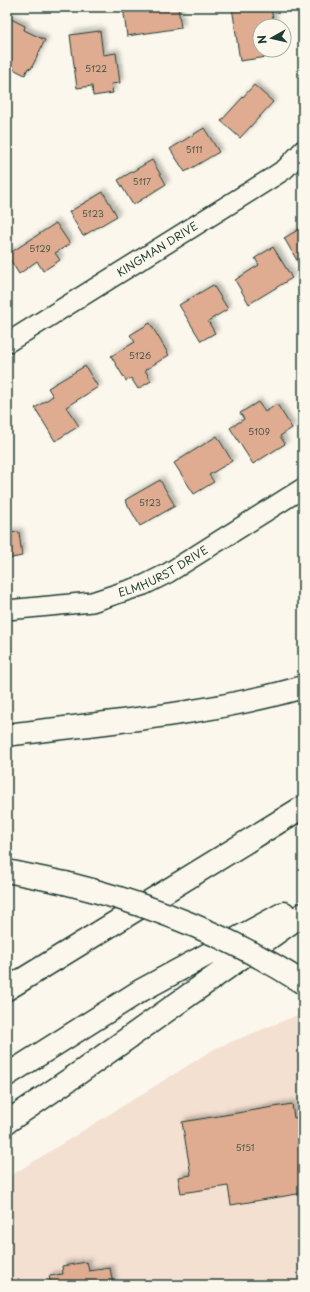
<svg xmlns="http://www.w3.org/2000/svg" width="310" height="1292" font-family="'Playpen Sans',sans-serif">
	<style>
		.built { fill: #f3e0d1 }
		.building { fill: #dfac91; stroke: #1f3d34; filter: url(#shadow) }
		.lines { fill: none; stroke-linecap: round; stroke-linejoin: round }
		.minor-casing { stroke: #1f3d34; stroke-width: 22 }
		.motorway-casing { stroke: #1f3d34; stroke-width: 25 }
		.minor { stroke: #fbf7ec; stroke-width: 19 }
		.motorway { stroke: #fbf7ec; stroke-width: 22 }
		.motorway-bridge-casing { stroke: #1f3d34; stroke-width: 25; stroke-linecap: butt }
		.motorway-bridge { stroke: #fbf7ec; stroke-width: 22 }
		.labels { text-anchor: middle; stroke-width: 3.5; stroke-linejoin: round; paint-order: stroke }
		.number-label { font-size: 9px; fill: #4f594b }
		.street-label { font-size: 11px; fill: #1f3d34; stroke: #fbf7ec }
	</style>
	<defs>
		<filter id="shadow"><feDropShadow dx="3.5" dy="-3.5" stdDeviation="2" flood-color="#0004"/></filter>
	</defs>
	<rect width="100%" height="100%" fill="#fbf7ec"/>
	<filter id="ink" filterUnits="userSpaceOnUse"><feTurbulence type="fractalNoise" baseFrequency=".025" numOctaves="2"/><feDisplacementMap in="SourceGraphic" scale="8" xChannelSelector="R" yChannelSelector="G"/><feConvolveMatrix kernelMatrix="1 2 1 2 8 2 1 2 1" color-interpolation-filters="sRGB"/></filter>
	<g filter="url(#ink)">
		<path class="built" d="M303,1013V1285H7V1178L216,1048Z"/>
		<path class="building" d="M123,7H178L181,28L127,36Z
			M232,7H271L274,26H260V50H273L274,56L240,61Z
			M7,17L25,26L24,30L45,40L31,69L28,68L25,75L7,66Z
			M100,31L103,55L116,53L120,83L111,84L113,93L93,96L92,86L77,88L70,35Z
			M254,85L273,102L240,138L221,121Z
			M204,128L219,152L185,172L170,149Z
			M152,160L166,184L133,205L118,180Z
			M103,192L117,216L83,236L69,212Z
			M56,223L70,244L55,253L60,260L43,271L37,261L19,274L7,255Z
			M303,227V269H302L284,238Z
			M273,247L292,278L249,304L235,280L259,265L255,258Z
			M213,285L228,309L208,321L215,333L201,341L179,305Z
			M150,323L169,355L145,370L151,381L138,389L131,378L126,381L111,356L135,342L130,335Z
			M85,366L98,387L66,407L79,426L55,441L35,408L53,396L48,388Z
			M258,402L265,412L277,404L292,428L280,436L285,444L253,464L230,428L244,419L240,413Z
			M217,436L232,461L209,475L214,482L194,494L174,463Z
			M160,480L175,506L140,526L125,500Z
			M19,532L22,556L7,559V533Z
			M292,1104L294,1118L303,1116V1193L231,1205L228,1186L181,1193L178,1177L191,1175L182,1122Z
			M87,1262L89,1271L110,1268L113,1285H51L49,1276L63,1274L62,1266Z"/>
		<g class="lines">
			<defs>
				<g id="minor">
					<path id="s1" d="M7,343L273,177L285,169L303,150"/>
					<path id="s2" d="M7,610L92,602L144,585L168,573L303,488"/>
				</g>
				<path id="motorway" d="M7,735C106,722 207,715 303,687
					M7,871L65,883
					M7,989L303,807
					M7,1075L140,991L284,913
					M7,1122L79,1073L303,914"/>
			</defs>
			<use href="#minor" class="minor-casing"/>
			<use href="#motorway" class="motorway-casing"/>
			<use href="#minor" class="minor"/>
			<use href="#motorway" class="motorway"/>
			<defs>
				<path id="motorway-bridge" d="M65,883C150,904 229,935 303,983"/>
			</defs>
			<use href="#motorway-bridge" class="motorway-bridge-casing"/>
			<use href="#motorway-bridge" class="motorway-bridge"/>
		</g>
	</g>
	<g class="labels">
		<g class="number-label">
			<text x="96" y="72">5122</text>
			<text x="194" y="153">5111</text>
			<text x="142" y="185">5117</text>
			<text x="93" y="217">5123</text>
			<text x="40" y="252">5129</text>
			<text x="140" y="359">5126</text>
			<text x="259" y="435">5109</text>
			<text x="150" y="506">5123</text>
			<text x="245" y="1151">5151</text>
		</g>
		<g class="street-label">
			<text dy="4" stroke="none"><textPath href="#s1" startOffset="177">KINGMAN DRIVE</textPath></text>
			<text dy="4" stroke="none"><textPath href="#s2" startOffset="163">ELMHURST DRIVE</textPath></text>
		</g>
	</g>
	<rect width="310" height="1292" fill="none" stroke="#fbf7ec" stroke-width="24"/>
	<rect x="12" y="12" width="286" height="1268" fill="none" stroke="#1f3d34" stroke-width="1.5" filter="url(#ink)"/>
	<g transform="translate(272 38) rotate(262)"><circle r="19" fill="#fbf7ec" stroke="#a3ada2"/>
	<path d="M0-3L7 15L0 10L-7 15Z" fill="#1f3d34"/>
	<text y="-6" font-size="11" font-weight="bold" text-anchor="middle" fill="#1f3d34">N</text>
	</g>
</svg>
